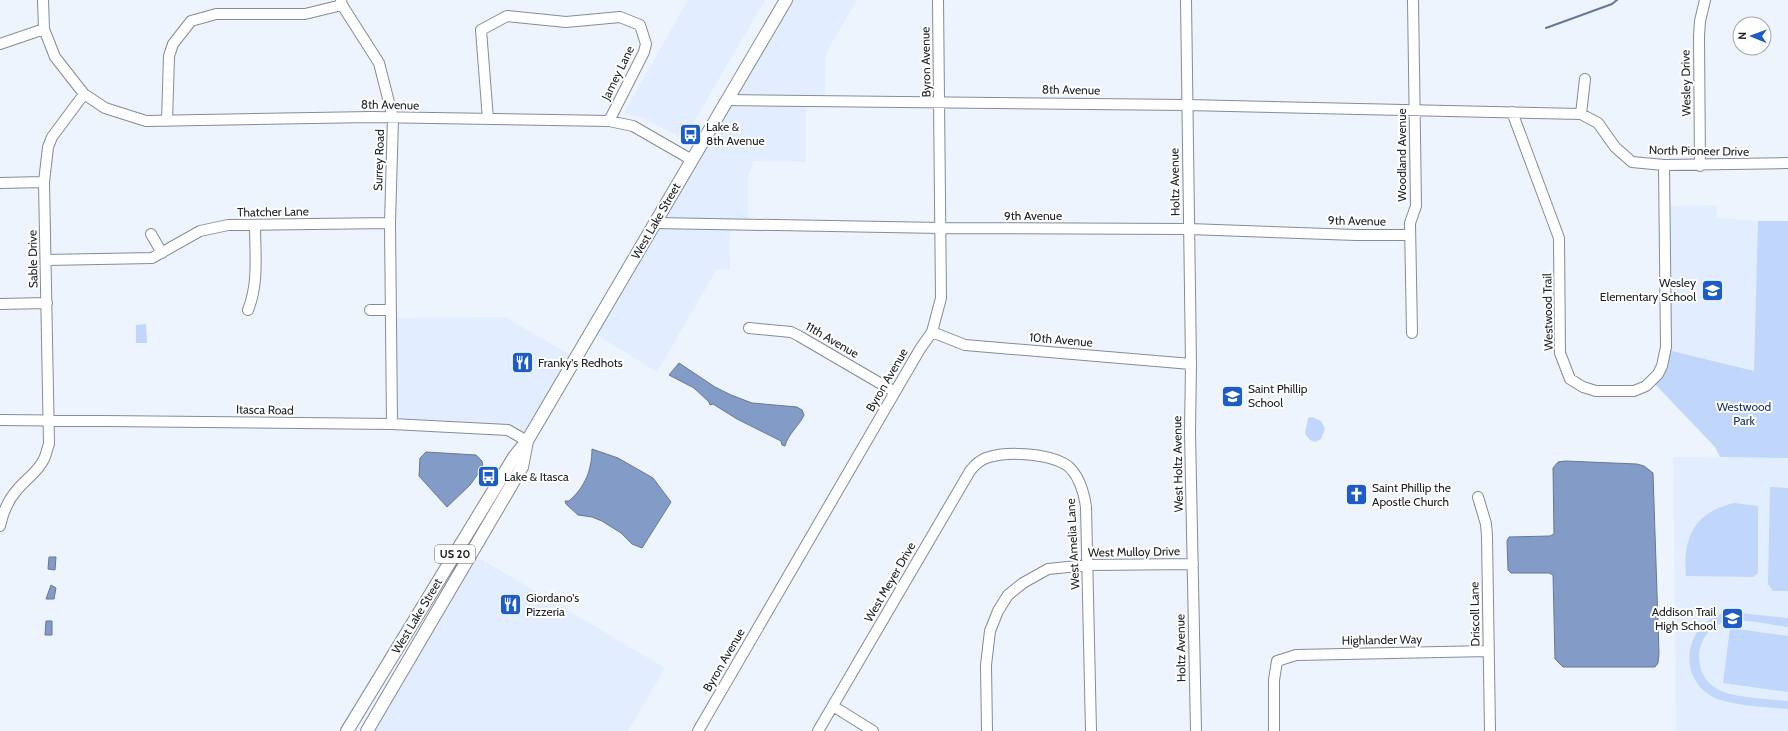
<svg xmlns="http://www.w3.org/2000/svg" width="1788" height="731" font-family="Cabin,sans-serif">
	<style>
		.built { fill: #e2edff }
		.green { fill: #c0d6fa }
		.water { fill: #829cc7; stroke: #657897 }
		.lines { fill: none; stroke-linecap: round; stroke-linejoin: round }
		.stream { stroke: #657897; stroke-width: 2 }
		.minor-casing { stroke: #858c96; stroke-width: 12 }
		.major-casing { stroke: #858c96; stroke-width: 14 }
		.minor { stroke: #fff; stroke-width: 10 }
		.major { stroke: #fff; stroke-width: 12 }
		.labels { text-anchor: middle; stroke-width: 4; stroke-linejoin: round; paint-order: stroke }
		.shield { fill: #fff; stroke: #646668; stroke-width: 1 }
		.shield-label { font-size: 11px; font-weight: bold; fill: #212428 }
		.street-label { font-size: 12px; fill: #212428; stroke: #fff }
		.poi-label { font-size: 12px; fill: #212428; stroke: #fff; text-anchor: start }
		.park-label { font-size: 12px; fill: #17366b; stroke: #fff }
	</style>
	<rect width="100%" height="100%" fill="#eef4fd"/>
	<path class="built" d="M688,0H765L684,139L641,117L624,113Z
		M788,0H857L826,53L825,102H806V162L754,161L748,176V223L658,222Z
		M1716,205L1717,218L1758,221L1754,371L1668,350L1667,206Z
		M655,225L730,226V270L717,269L657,372L594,333Z
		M505,317L574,357L527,440L508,428L393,423V318Z
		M1673,457L1788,458V731H1676Z
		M474,555L665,668L628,731H370Z"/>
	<path class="green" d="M1758,221H1788V458L1720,457L1715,447L1653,382L1668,350L1754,371Z
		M146,324L147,343H136V325Z
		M1312,417L1321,421L1325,429L1321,439L1315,442L1310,440L1305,434L1308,418Z
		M1770,487L1788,488V591H1773L1768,584Z
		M1734,503L1758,506V573L1753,577L1686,576C1683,538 1693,513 1734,503Z
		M1730,612L1788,618V627C1770,625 1742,617 1725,622C1693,631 1690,676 1719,690C1735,698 1769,699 1788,701V709C1768,707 1730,706 1713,697C1673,675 1687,618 1730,612Z
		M1730,628L1788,636V692L1723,683Z"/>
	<path class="water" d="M679,363L715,387L731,395L752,403L797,407L802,410L804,415C799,426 788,434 785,446L782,445L781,441L737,419L713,404L710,405L709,402L694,388L669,375Z
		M592,449L618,458L653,478L671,502L642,548L632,544L621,533L602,521L592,517L578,515L566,504L565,501H569C585,487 592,470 592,449Z
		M426,452L476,455L482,461L483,467L470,485L447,507L419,476L420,458Z
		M1565,461L1637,464L1644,466L1653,473L1659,653L1658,663L1655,667H1563L1555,659L1553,575L1549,573H1511L1508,570L1507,541L1509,537L1550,536L1554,534L1553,468L1558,462Z
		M49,557H56L55,570L48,569Z
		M51,585L56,588L54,599H46Z
		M46,621H52V635H45Z"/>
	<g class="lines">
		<path class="stream" d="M1546,28L1612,4L1617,0"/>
		<defs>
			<path id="minor" d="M43,0L44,29L55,57L84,94L105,108L146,121L371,117L609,121L633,126L692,160
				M341,0L342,5L379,63L393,118L390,223L392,424
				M1186,0L1191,364L1190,432L1196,731
				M0,44L44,29
				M727,100L1187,105L1581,114L1598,123L1615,147L1632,162L1664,165L1788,163
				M1512,112L1559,238L1560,353L1570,379L1583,387L1596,391H1634L1646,386L1658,374L1662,366L1666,347L1664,165
				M1581,114L1585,79
				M488,119L481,30L507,16L566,22L620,17L640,25L646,44L644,52L609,121
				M167,121L169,56L173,44L191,21L216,14H305L342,5
				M1700,166L1699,36L1700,21L1705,0
				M0,183L44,182
				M655,223L941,228L1189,229L1356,235H1410
				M151,234L162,253
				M46,260L152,258L200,231L228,225L390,223
				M0,304L47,303
				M248,310C259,283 255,253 255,225
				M370,310H391
				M749,328L791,332L799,336L895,392
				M932,332L965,345L1191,364
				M1412,333L1410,223L1416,206L1413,0
				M0,420L392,424L508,430L527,441
				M1478,497L1486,524L1487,536L1490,731
				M0,526C3,512 8,500 17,490C26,479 38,472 44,459C46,455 47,449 49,444L44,182L48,147L52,137L84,94
				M833,706L873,731
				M698,731L920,349L932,332L941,298L938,0
				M818,731L970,471C974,466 980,460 986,458C1007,451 1045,453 1065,464C1078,472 1084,492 1086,507L1091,731
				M987,731L986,665L990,631L998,611L1008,595L1023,583L1048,569L1088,565L1193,564
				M1274,731V680L1277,661L1296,655L1489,651"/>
			<path id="major" d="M347,731L514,457L527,441L786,0
				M367,731L522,467L527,441"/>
		</defs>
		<use href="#minor" class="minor-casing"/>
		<use href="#major" class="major-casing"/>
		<use href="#minor" class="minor"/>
		<use href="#major" class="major"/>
	</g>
	<defs>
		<symbol id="bus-square" viewBox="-11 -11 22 22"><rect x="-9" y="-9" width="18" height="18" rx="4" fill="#1d5cc7" stroke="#fff"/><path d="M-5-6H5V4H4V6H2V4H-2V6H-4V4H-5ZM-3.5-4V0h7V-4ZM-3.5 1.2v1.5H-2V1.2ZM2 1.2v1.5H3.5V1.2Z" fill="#fff"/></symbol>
		<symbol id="school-square" viewBox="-11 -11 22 22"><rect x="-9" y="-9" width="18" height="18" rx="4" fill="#1d5cc7" stroke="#fff"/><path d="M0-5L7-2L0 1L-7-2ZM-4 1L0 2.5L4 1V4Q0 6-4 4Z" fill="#fff"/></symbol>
		<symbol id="restaurant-square" viewBox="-11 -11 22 22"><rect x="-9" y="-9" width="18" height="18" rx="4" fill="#1d5cc7" stroke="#fff"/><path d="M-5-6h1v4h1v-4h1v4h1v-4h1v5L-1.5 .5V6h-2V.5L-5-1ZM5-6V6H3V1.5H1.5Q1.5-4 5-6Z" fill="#fff"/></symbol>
		<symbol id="church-square" viewBox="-11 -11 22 22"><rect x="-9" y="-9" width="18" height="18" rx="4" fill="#1d5cc7" stroke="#fff"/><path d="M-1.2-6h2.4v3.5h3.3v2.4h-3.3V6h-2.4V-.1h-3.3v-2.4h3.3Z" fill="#fff"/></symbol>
	</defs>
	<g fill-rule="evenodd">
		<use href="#bus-square" x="678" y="122" width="25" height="25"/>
		<use href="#school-square" x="1700" y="278" width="25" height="25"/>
		<use href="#restaurant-square" x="510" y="350" width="25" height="25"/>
		<use href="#school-square" x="1220" y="384" width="25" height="25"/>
		<use href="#bus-square" x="476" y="464" width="25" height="25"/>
		<use href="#church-square" x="1344" y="482" width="25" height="25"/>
		<use href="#restaurant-square" x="498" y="592" width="25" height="25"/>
		<use href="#school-square" x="1720" y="606" width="25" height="25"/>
	</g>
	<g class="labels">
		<rect class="shield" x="435" y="545" width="40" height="18" rx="3"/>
		<g class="shield-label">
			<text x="455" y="558">US 20</text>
		</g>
		<g class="street-label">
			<text transform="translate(926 62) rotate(-91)" y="4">Byron Avenue</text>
			<text transform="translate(618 73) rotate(-64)" y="4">Jamey Lane</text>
			<text transform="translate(1686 83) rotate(-91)" y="4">Wesley Drive</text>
			<text transform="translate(1071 90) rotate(1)" y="4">8th Avenue</text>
			<text transform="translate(390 105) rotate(1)" y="4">8th Avenue</text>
			<text transform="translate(1699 151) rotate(1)" y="4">North Pioneer Drive</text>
			<text transform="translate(1402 155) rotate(-90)" y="4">Woodland Avenue</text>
			<text transform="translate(379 160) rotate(-88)" y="4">Surrey Road</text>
			<text transform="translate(1175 182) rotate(-91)" y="4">Holtz Avenue</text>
			<text transform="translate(273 212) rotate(-1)" y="4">Thatcher Lane</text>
			<text x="1033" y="220">9th Avenue</text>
			<text transform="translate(656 221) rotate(-60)" y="4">West Lake Street</text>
			<text transform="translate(1357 221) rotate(1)" y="4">9th Avenue</text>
			<text transform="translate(33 259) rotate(-91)" y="4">Sable Drive</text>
			<text transform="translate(1548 312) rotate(-91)" y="4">Westwood Trail</text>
			<text transform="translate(832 340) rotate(30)" y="4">11th Avenue</text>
			<text transform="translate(1061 340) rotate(5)" y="4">10th Avenue</text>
			<text transform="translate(887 380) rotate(-60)" y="4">Byron Avenue</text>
			<text transform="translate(265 410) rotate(1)" y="4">Itasca Road</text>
			<text transform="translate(1178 464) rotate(-91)" y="4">West Holtz Avenue</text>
			<text transform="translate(1073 544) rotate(-93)" y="4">West Amelia Lane</text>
			<text transform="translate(1134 552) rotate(-1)" y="4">West Mulloy Drive</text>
			<text transform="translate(890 582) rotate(-60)" y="4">West Meyer Drive</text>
			<text transform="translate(1475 614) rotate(-91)" y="4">Driscoll Lane</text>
			<text transform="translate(417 616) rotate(-59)" y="4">West Lake Street</text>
			<text transform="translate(1382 640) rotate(-1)" y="4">Highlander Way</text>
			<text transform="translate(1181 648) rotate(-91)" y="4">Holtz Avenue</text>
			<text transform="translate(724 660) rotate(-60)" y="4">Byron Avenue</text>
		</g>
		<g class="poi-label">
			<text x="706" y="131">Lake &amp;<tspan x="706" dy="14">8th Avenue</tspan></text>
			<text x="1696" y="287" text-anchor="end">Wesley<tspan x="1696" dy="14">Elementary School</tspan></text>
			<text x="538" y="367">Franky's Redhots</text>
			<text x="1248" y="393">Saint Phillip<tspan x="1248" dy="14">School</tspan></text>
			<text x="504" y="481">Lake &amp; Itasca</text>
			<text x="1372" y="492">Saint Phillip the<tspan x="1372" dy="14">Apostle Church</tspan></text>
			<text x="526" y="602">Giordano's<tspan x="526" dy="14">Pizzeria</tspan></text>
			<text x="1716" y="616" text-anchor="end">Addison Trail<tspan x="1716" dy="14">High School</tspan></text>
		</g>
		<g class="park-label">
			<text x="1744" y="411">Westwood<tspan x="1744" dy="14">Park</tspan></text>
		</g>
	</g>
	<g transform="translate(1752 36) rotate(271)"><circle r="19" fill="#ffffff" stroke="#a6a7a9"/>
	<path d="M0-3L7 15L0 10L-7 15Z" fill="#1d5cc7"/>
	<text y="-6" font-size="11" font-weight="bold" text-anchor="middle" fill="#212428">N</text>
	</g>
</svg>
